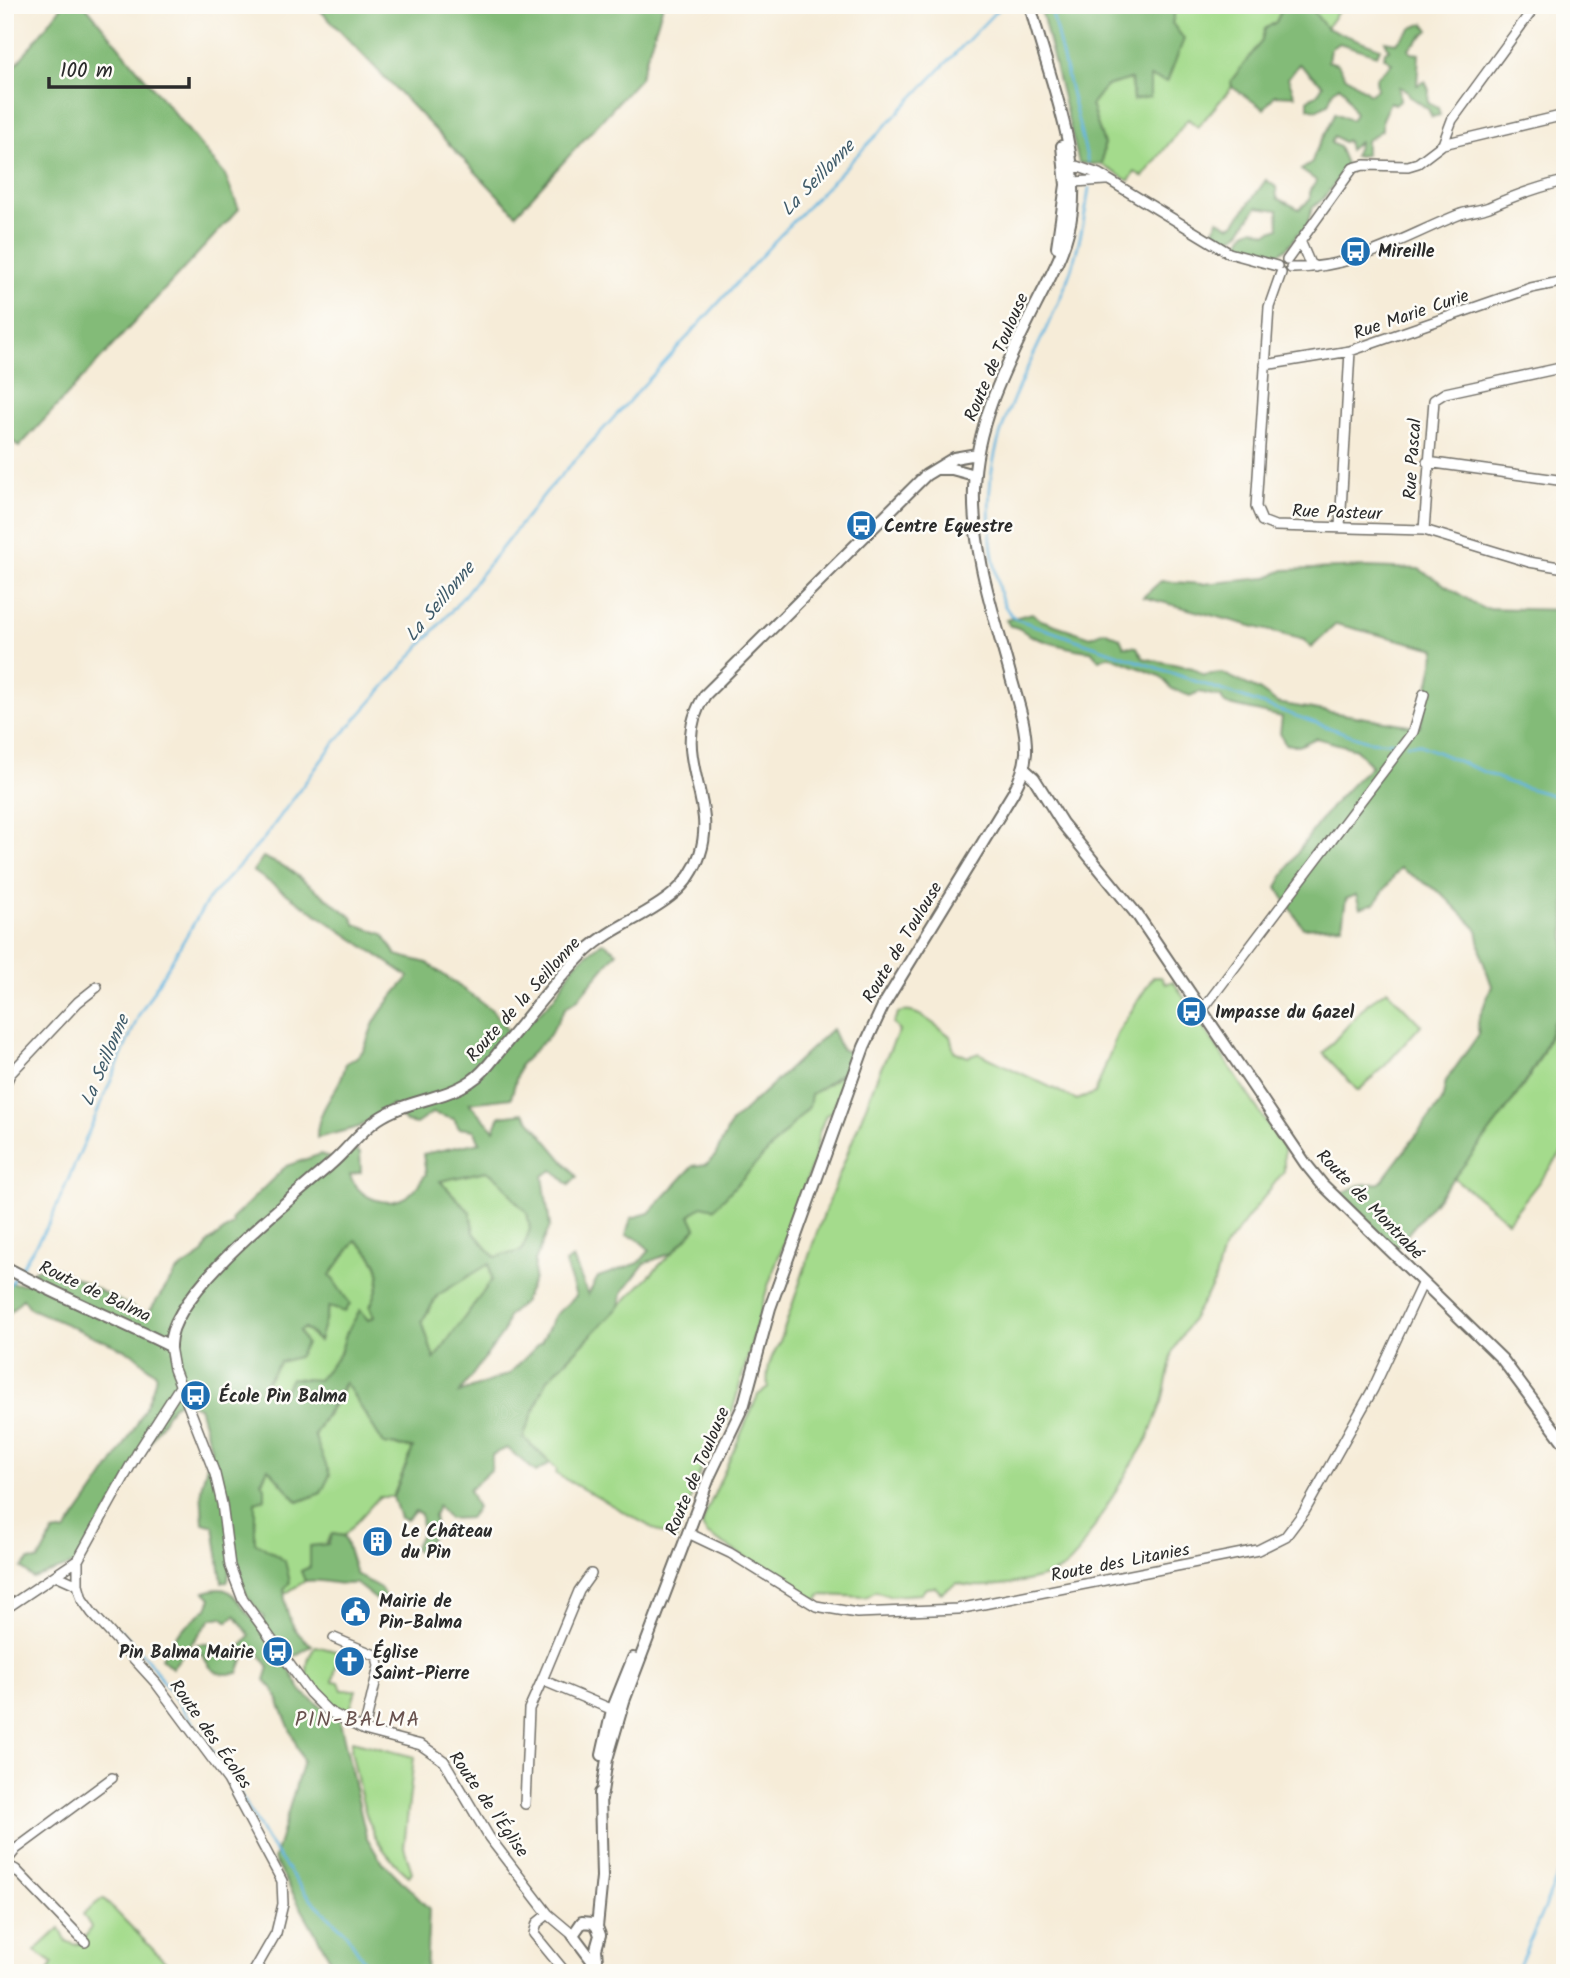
<svg xmlns="http://www.w3.org/2000/svg" width="1570" height="1978" font-family="Kalam,sans-serif">
	<style>
		.green { fill: #a4db8c; stroke: #68835c; stroke-width: 2 }
		.forest { fill: #83bb78; stroke: #577352; stroke-width: 2; fill-rule: evenodd }
		.lines { fill: none; stroke-linecap: round; stroke-linejoin: round }
		.stream { stroke: #64b5df; stroke-width: 2.5 }
		.minor-casing { stroke: #726f68; stroke-width: 12 }
		.tertiary-casing { stroke: #726f68; stroke-width: 14 }
		.minor { stroke: #fff; stroke-width: 9 }
		.tertiary { stroke: #fff; stroke-width: 10 }
		.labels { text-anchor: middle; stroke-width: 5; stroke-linejoin: round; paint-order: stroke }
		.poi-label { font-size: 18px; font-weight: bold; fill: #2b2b2b; stroke: #fdfcf7; text-anchor: start }
		.street-label { font-size: 18px; fill: #2b2b2b; stroke: #fdfcf7 }
		.water-label { font-size: 19px; font-style: italic; fill: #3f5b6a; stroke: #fdfcf7 }
		.quarter-label { font-size: 21px; letter-spacing: 2px; fill: #68524e; stroke: #fdfcf7 }
	</style>
	<rect width="100%" height="100%" fill="#fdfcf7"/>
	<filter id="ink" filterUnits="userSpaceOnUse"><feTurbulence type="fractalNoise" baseFrequency=".0143" numOctaves="2"/><feDisplacementMap in="SourceGraphic" scale="14" xChannelSelector="R" yChannelSelector="G"/><feConvolveMatrix kernelMatrix="1 2 1 2 8 2 1 2 1" color-interpolation-filters="sRGB"/></filter>
	<filter id="wash" filterUnits="userSpaceOnUse"><feTurbulence type="fractalNoise" baseFrequency=".00686" numOctaves="4" result="noise"/><feDisplacementMap in="SourceGraphic" scale="28" xChannelSelector="R" yChannelSelector="G"/><feGaussianBlur stdDeviation="1.57" result="paint"/><feColorMatrix in="noise" values="0 0 0 0 0 0 0 0 0 0 0 0 0 0 0 0 0 1.4 0 .05"/><feComposite in="paint" operator="in"/></filter>
	<g filter="url(#wash)">
		<rect width="100%" height="100%" fill="#f6ecd8"/>
		<path class="green" d="M1177,5H1284L1276,22L1265,29L1261,42L1231,81L1232,87L1198,127L1188,119L1143,177L1135,172L1129,181L1102,165L1104,144L1091,105L1106,86L1131,79L1133,100L1150,77Z
			M1316,5H1343L1326,28L1314,12Z
			M1153,977H1161L1166,984L1173,981L1284,1149V1171L1223,1250L1214,1283L1173,1351L1162,1402L1148,1438L1077,1555C1072,1560 1067,1567 1061,1570C1036,1582 982,1591 957,1583L941,1593L935,1587L926,1588L921,1594L889,1596L876,1591L866,1597L821,1595L817,1601L707,1534L702,1526L705,1515L758,1395L768,1388C766,1371 769,1360 779,1344L817,1232L879,1072L899,1031L893,1023L898,1013C916,1006 936,1026 950,1036L954,1051L968,1057L979,1053L1077,1100L1095,1093L1118,1032Z
			M1387,990L1421,1025L1383,1068L1358,1091L1323,1053L1368,1003Z
			M1565,1012V1149L1508,1221L1453,1177C1483,1138 1546,1069 1553,1022Z
			M847,1071L832,1112L826,1115L819,1133L815,1157L767,1289L733,1409L703,1464L676,1541L556,1474L557,1469L523,1437L547,1380L696,1228L690,1216L811,1095Z
			M486,1171C511,1184 507,1197 527,1212L530,1229L522,1251L495,1258L474,1233L470,1212L440,1181Z
			M356,1240C381,1263 386,1275 370,1307L374,1317L368,1320L360,1311C346,1333 340,1365 317,1381C308,1388 293,1392 282,1397L264,1384L299,1331L304,1328L318,1341L330,1275Z
			M489,1263L492,1280L434,1359L422,1321L438,1295Z
			M345,1381L384,1444L413,1448L393,1497H379L344,1536L332,1534L310,1567L301,1571L305,1581L286,1593L255,1542V1502L268,1467L298,1502L321,1493L329,1475L314,1435L342,1392Z
			M316,1646L339,1652L333,1681L339,1682L342,1690H356L348,1716C319,1708 293,1673 316,1646Z
			M352,1741L414,1757L404,1847L412,1872L409,1876C364,1839 364,1805 351,1751Z
			M103,1898L176,1973H48L53,1963L35,1951L60,1928L66,1941L76,1945L83,1942L91,1927L83,1914Z"/>
		<path class="forest" d="M63,5H85L225,175L239,209L19,447L5,434V79Z
			M315,5H663L640,78L516,214Z
			M1040,5H1177L1172,23L1184,39L1167,82L1150,77V97L1133,100L1131,79L1106,86L1091,105L1104,144L1102,165L1079,163Z
			M1284,5H1316L1314,12L1326,28L1380,48L1377,55L1339,43L1330,49L1328,61L1338,64L1345,76L1370,94L1377,89L1376,78L1392,63L1384,57L1385,51L1389,50L1385,41L1396,43L1412,28L1424,23L1429,30L1409,48L1411,53L1419,54L1417,85L1425,81L1429,90L1428,103L1438,108L1440,115L1432,117L1428,109L1409,96L1408,91L1399,87L1400,100L1395,104L1390,102L1382,119V130L1366,141V155L1354,156L1360,141L1349,150L1347,140L1343,142L1334,136L1331,143L1339,147L1347,166L1323,199L1312,208L1305,232L1298,233C1279,264 1269,256 1239,243L1245,232L1254,228L1266,233L1279,228L1278,210L1257,207L1239,233L1228,240L1214,230L1218,220L1229,226L1234,224L1266,180L1276,187L1277,198L1299,209L1310,200V190L1317,181L1301,170L1312,163C1313,151 1330,128 1335,113L1351,120L1355,114L1345,91L1339,86L1333,91L1328,104L1316,110L1308,108V99L1317,95L1323,85L1299,64L1288,78L1295,96L1275,95L1264,109L1232,87L1231,81L1261,42L1265,29L1276,22Z
			M1367,567L1419,569L1482,608L1565,610V1012L1553,1022C1544,1078 1433,1201 1394,1251L1338,1195L1359,1185L1380,1183L1442,1101L1446,1081L1479,1034L1477,1023L1492,986L1482,958L1477,929L1441,893L1400,868L1375,903L1360,908L1356,895L1346,899L1342,926L1303,928L1277,887C1303,840 1332,801 1371,766L1356,749L1316,738L1299,746L1285,744L1280,733L1282,717L1225,704L1221,697L1199,692L1190,696L1172,689L1160,676L1109,656L1099,660L1091,651C1075,650 1043,642 1030,635C1021,631 1021,627 1010,626L1006,620L1032,613L1041,620L1091,637L1104,631L1120,638L1124,646L1137,647L1143,658L1193,668L1204,675L1222,673L1259,690L1277,703L1420,727L1436,649L1336,624L1311,648L1304,640L1143,597L1161,581L1202,584L1265,578L1284,570Z
			M263,857L287,868L352,917L355,924L383,934L396,955L427,963L492,1010L511,1035L530,1022L554,998L575,964L602,942L617,952L577,1000L566,1007L549,1036L520,1065L511,1098L469,1103L494,1130L500,1116L524,1113L577,1177L569,1185L553,1170L543,1176L550,1226L535,1261L534,1279L523,1303L508,1316L503,1333L459,1393L509,1374L542,1341L555,1315L576,1296L565,1263L573,1258L588,1295L598,1277L639,1263L650,1250L636,1238L626,1235L631,1218L649,1213L693,1166L707,1164L715,1156L731,1123L832,1029L841,1049L855,1055L851,1070L840,1074L811,1095L809,1107L714,1209L702,1206L690,1215L696,1228L672,1253L645,1263L622,1293L620,1306L547,1380L523,1437L550,1463L536,1472L507,1448L492,1455L491,1470L469,1490L477,1508L469,1518L449,1519L438,1506L434,1516L436,1530L420,1554L414,1548L422,1532L421,1514L415,1511L407,1520L400,1518L393,1497L413,1448L384,1444L345,1382L314,1435L330,1475L321,1493L298,1502L268,1468L261,1482L265,1487V1499L255,1502V1542L285,1561L290,1582L284,1589C285,1612 291,1632 312,1645L295,1656L286,1646L279,1652L303,1693L340,1721L366,1836L379,1858L429,1909L426,1973H338L274,1860L303,1761L274,1690L265,1680L269,1667L256,1650L244,1657L238,1673C219,1676 211,1673 203,1655L196,1651L197,1644H210V1654C229,1654 239,1652 250,1636L235,1615L228,1622L222,1617L211,1619L172,1668L161,1658L178,1633L207,1608L211,1598L205,1592C237,1580 237,1607 259,1625L264,1618L247,1596L232,1556L228,1581L222,1582L214,1526L203,1523L201,1488L211,1448L199,1407L181,1401L172,1406L76,1564L33,1578L22,1568L29,1560L38,1561L53,1533L66,1531C91,1495 152,1414 156,1374L132,1353L31,1309L23,1298L5,1318V1283L25,1284L35,1269L54,1267L147,1315L176,1272L203,1254L208,1243L233,1224L232,1219L286,1166L321,1154L338,1162L352,1148L360,1153L361,1172L350,1175C358,1199 390,1211 411,1193C417,1188 421,1180 426,1174L423,1154L480,1142L474,1130L459,1128L454,1119L432,1113L416,1124L406,1122L392,1105L359,1127L317,1138C316,1107 341,1091 346,1063C370,1052 364,1043 374,1023C382,1007 398,991 409,977L253,871ZM486,1171C511,1184 507,1197 527,1212L530,1229L522,1251L495,1257L474,1233L470,1212L440,1181ZM356,1240C382,1264 386,1274 370,1307L374,1317L368,1320L360,1310L346,1334L340,1354L318,1380L291,1378L282,1396L265,1384L280,1362L298,1357L306,1344L299,1331L305,1328L319,1341L329,1307L345,1312L350,1304L330,1275ZM489,1264L492,1280L434,1359L422,1321L438,1295Z
			M332,1534L344,1536L356,1574L380,1588L388,1600L378,1601L355,1583C338,1587 323,1578 305,1581L301,1571L310,1567V1546L328,1544Z"/>
		<g class="lines">
			<path class="stream" d="M1050,5L1088,162
				M1089,188C1084,227 1075,265 1059,301C1015,399 973,453 995,568C999,589 999,605 1016,619L1368,741L1400,743
				M1407,744H1418L1510,783L1565,799
				M19,1271L50,1222L139,1015L209,898L262,841L332,746L454,608L547,491L784,231L1002,5
				M5,1291L15,1277
				M119,1629L148,1660L232,1778
				M238,1790L267,1841L306,1894L346,1933L372,1973
				M1516,1973L1565,1859"/>
		</g>
	</g>
	<g filter="url(#ink)">
		<g class="lines">
			<defs>
				<path id="minor" d="M1443,144L1565,115
					M1105,180L1074,182L1066,174L1076,166L1099,174L1229,253L1277,266
					M1301,243L1310,264L1316,267
					M1287,260L1353,168L1364,165L1408,166L1418,163L1443,144L1452,120L1536,5
					M1291,268C1354,269 1401,238 1458,215C1468,211 1479,211 1489,207C1514,196 1537,187 1565,181
					M1281,273L1269,307L1256,507L1262,521L1275,526L1424,530L1529,562L1565,568
					M1265,365L1350,351L1531,288L1565,281
					M1427,462L1565,481
					M1340,527L1350,351
					M1424,530L1434,400L1445,393L1565,367
					M1203,1009L1413,732L1424,694
					M5,1085L10,1074L78,1002L97,987
					M170,1346L174,1369L215,1474L222,1504L230,1566L243,1600L310,1693L328,1711L364,1730L421,1745L444,1761L489,1837L548,1914L573,1935
					M181,1385L138,1452L78,1560V1585L82,1599L92,1613L156,1683L228,1780L282,1881L283,1904L276,1933L253,1973
					M688,1533L730,1553L816,1606L857,1613L958,1609L1258,1550L1286,1536L1304,1512L1373,1389L1423,1282
					M58,1576L78,1585
					M5,1609L78,1560
					M334,1638L377,1656L379,1666L364,1730
					M542,1680L579,1591L591,1574
					M525,1804L529,1709L542,1680L618,1712
					M5,1863L16,1849L112,1778
					M5,1864L16,1870L85,1942
					M548,1914L537,1923L534,1934L566,1973"/>
				<path id="tertiary" d="M1057,247L1066,185L1062,146
					M936,469H952L974,475
					M1023,768L1034,778L1062,823L1138,916L1305,1163L1322,1184L1502,1359L1565,1444
					M5,1267C58,1296 116,1319 170,1346C169,1293 293,1198 332,1163C348,1149 360,1131 378,1119C406,1100 443,1100 471,1081C484,1073 493,1059 503,1047C530,1015 556,979 586,951C625,915 682,909 700,854C719,797 667,754 705,695L926,475L954,458L977,454
					M602,1755L612,1710L633,1658
					M601,1799L607,1759L624,1701L710,1475L744,1404L770,1308L864,1047L883,1006L1013,793C1020,780 1025,767 1026,753C1027,725 1016,697 1009,670C993,612 972,550 974,489C975,423 1008,362 1036,305C1052,273 1068,247 1072,211C1080,146 1046,70 1030,5
					M594,1963L573,1935L582,1922L593,1923L597,1927
					M598,1973L596,1949L600,1935L597,1927L602,1877L600,1793"/>
			</defs>
			<use href="#minor" class="minor-casing"/>
			<use href="#tertiary" class="tertiary-casing"/>
			<use href="#minor" class="minor"/>
			<use href="#tertiary" class="tertiary"/>
		</g>
	</g>
	<defs>
		<symbol id="bus-disc" viewBox="-11 -11 22 22"><circle r="9.5" fill="#1f6fb2" stroke="#fdfcf7"/><path d="M-5-6H5V4H4V6H2V4H-2V6H-4V4H-5ZM-3.5-4V0h7V-4ZM-3.5 1.2v1.5H-2V1.2ZM2 1.2v1.5H3.5V1.2Z" fill="#fff"/></symbol>
		<symbol id="building-disc" viewBox="-11 -11 22 22"><circle r="9.5" fill="#1f6fb2" stroke="#fdfcf7"/><path d="M-4-6H4V6H1V3H-1V6H-4ZM-2.5-4.3h1.7v1.8h-1.7ZM.8-4.3h1.7v1.8H.8ZM-2.5-1h1.7V.8h-1.7ZM.8-1h1.7V.8H.8Z" fill="#fff"/></symbol>
		<symbol id="civic-disc" viewBox="-11 -11 22 22"><circle r="9.5" fill="#1f6fb2" stroke="#fdfcf7"/><path d="M-.6-6.5H3V-4.5H.6V-3L4-1V1h2V6H-6V1h2V-1L-.6-3ZM-1.2 2.5V6h2.4V2.5Z" fill="#fff"/></symbol>
		<symbol id="church-disc" viewBox="-11 -11 22 22"><circle r="9.5" fill="#1f6fb2" stroke="#fdfcf7"/><path d="M-1.2-6h2.4v3.5h3.3v2.4h-3.3V6h-2.4V-.1h-3.3v-2.4h3.3Z" fill="#fff"/></symbol>
	</defs>
	<g fill-rule="evenodd">
		<use href="#bus-disc" x="1338" y="234" width="35" height="35"/>
		<use href="#bus-disc" x="844" y="508" width="35" height="35"/>
		<use href="#bus-disc" x="1174" y="994" width="35" height="35"/>
		<use href="#bus-disc" x="178" y="1378" width="35" height="35"/>
		<use href="#building-disc" x="360" y="1524" width="35" height="35"/>
		<use href="#civic-disc" x="338" y="1594" width="35" height="35"/>
		<use href="#bus-disc" x="260" y="1634" width="35" height="35"/>
		<use href="#church-disc" x="332" y="1644" width="35" height="35"/>
	</g>
	<g class="labels">
		<g class="poi-label">
			<text x="1378" y="257">Mireille</text>
			<text x="884" y="532">Centre Equestre</text>
			<text x="1215" y="1018">Impasse du Gazel</text>
			<text x="219" y="1402">École Pin Balma</text>
			<text x="401" y="1537">Le Château<tspan x="401" dy="21">du Pin</tspan></text>
			<text x="379" y="1607">Mairie de<tspan x="379" dy="21">Pin-Balma</tspan></text>
			<text x="254" y="1658" text-anchor="end">Pin Balma Mairie</text>
			<text x="373" y="1658">Église<tspan x="373" dy="21">Saint-Pierre</tspan></text>
		</g>
		<g class="street-label">
			<text transform="translate(1411 314) rotate(-19)" y="6">Rue Marie Curie</text>
			<text transform="translate(996 357) rotate(-67)" y="6">Route de Toulouse</text>
			<text transform="translate(1412 459) rotate(-86)" y="6">Rue Pascal</text>
			<text transform="translate(1337 512) rotate(2)" y="6">Rue Pasteur</text>
			<text transform="translate(902 942) rotate(-59)" y="6">Route de Toulouse</text>
			<text transform="translate(523 999) rotate(-48)" y="6">Route de la Seillonne</text>
			<text transform="translate(1370 1204) rotate(46)" y="6">Route de Montrabé</text>
			<text transform="translate(95 1291) rotate(25)" y="6">Route de Balma</text>
			<text transform="translate(697 1471) rotate(-67)" y="6">Route de Toulouse</text>
			<text transform="translate(1120 1562) rotate(-11)" y="6">Route des Litanies</text>
			<text transform="translate(211 1734) rotate(55)" y="6">Route des Écoles</text>
			<text transform="translate(489 1804) rotate(55)" y="6">Route de l'Église</text>
		</g>
		<g class="water-label">
			<text transform="translate(817 177) rotate(-46)" y="7">La Seillonne</text>
			<text transform="translate(439 601) rotate(-50)" y="7">La Seillonne</text>
			<text transform="translate(104 1060) rotate(-67)" y="7">La Seillonne</text>
		</g>
		<g class="quarter-label">
			<text x="358" y="1726">PIN-BALMA</text>
		</g>
	</g>
	<rect width="1570" height="1978" fill="none" stroke="#fdfcf7" stroke-width="28"/>
	<path d="M49 77v10h140v-10" fill="none" stroke="#2b2b2b" stroke-width="3.5"/>
	<text x="60" y="77" font-size="21" fill="#2b2b2b" stroke="#fdfcf7" stroke-width="5" paint-order="stroke">100 m</text>
</svg>
